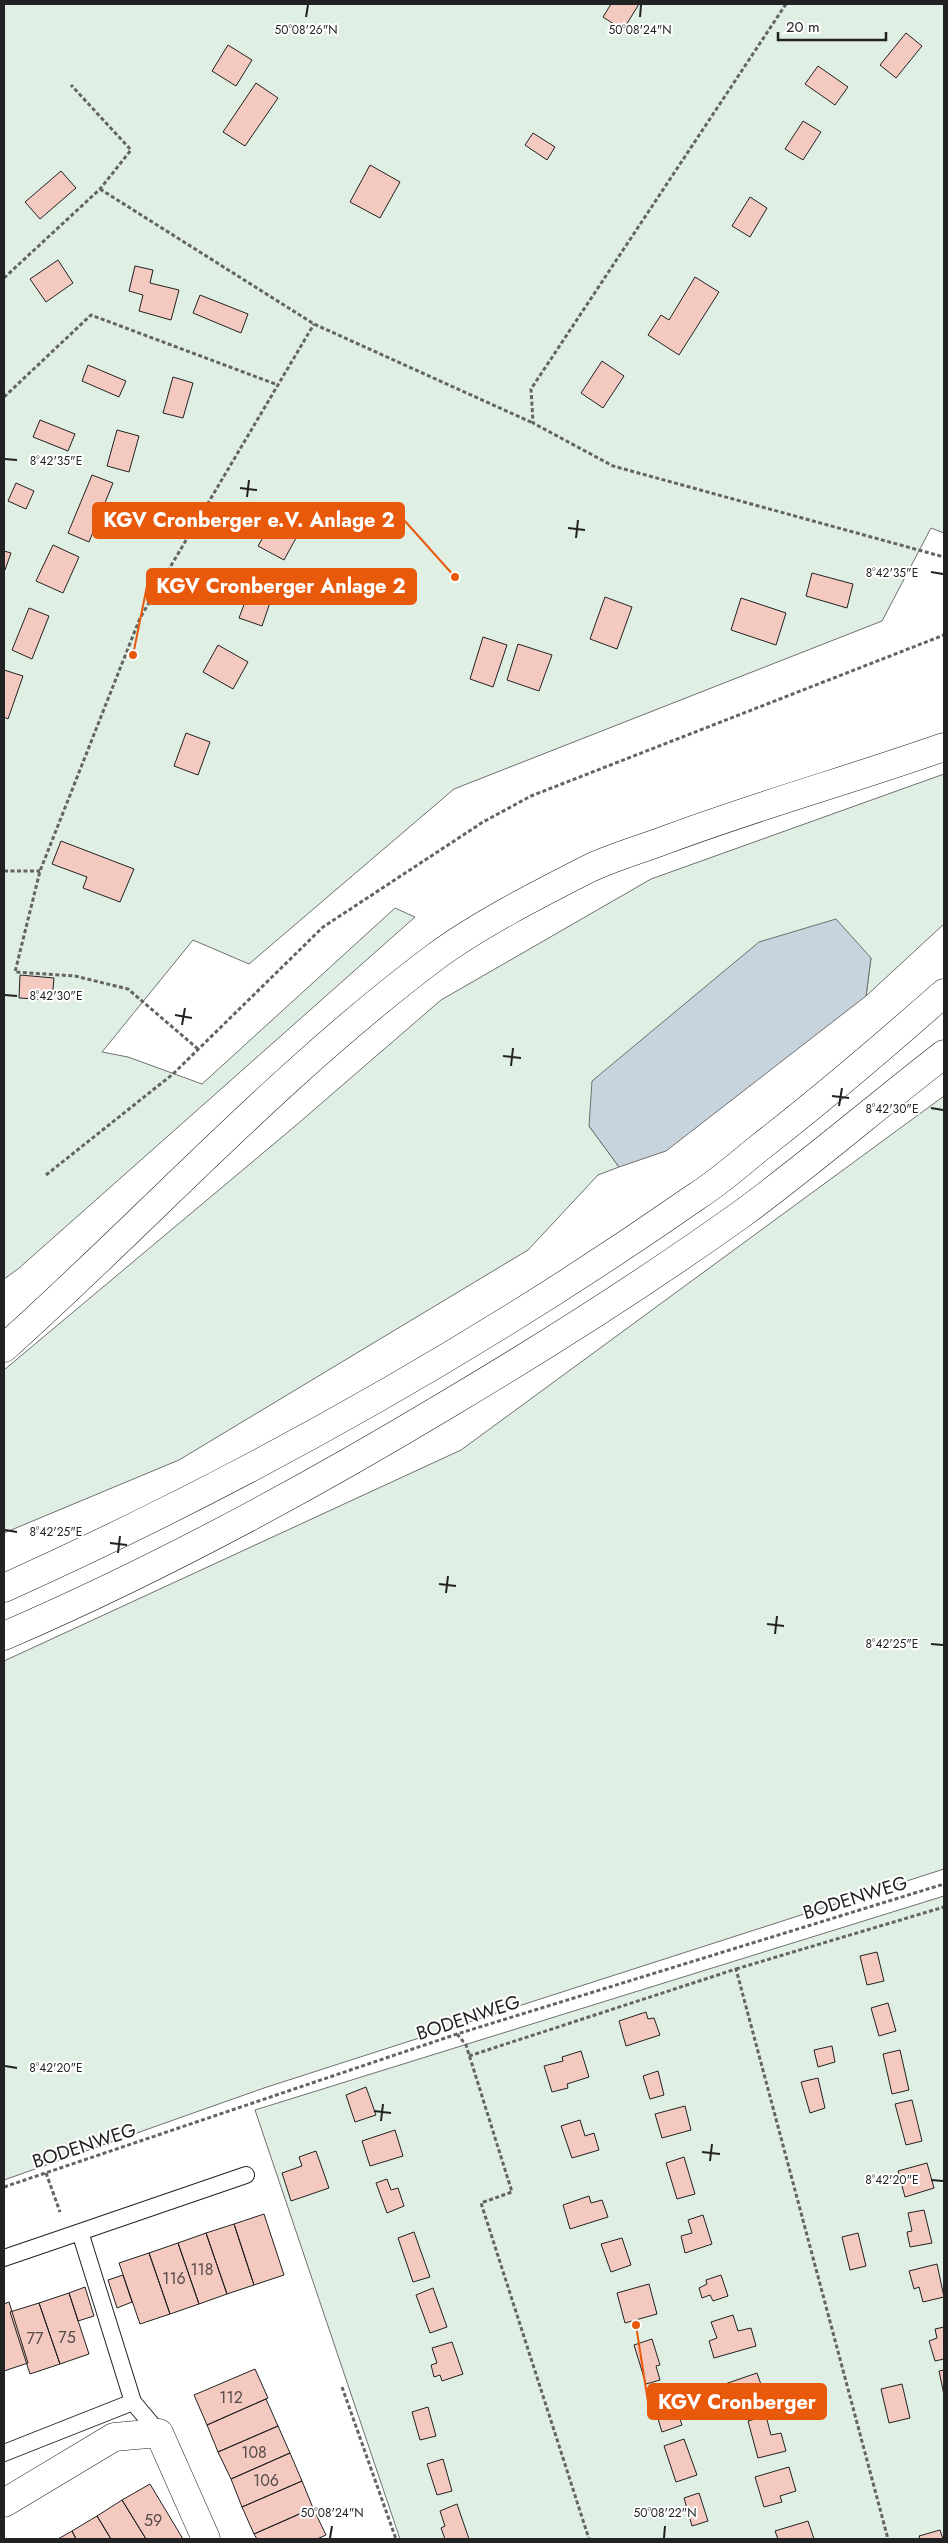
<svg xmlns="http://www.w3.org/2000/svg" width="948" height="2543" font-family="Jost,sans-serif">
	<style>
		.green { fill: #e0efe3; stroke: #6f6f6f }
		.water { fill: #c7d3dd; stroke: #6f6f6f }
		.building { fill: #f3c9c0; stroke: #222 }
		.lines { fill: none; stroke-linecap: round; stroke-linejoin: round }
		.lane-casing { stroke: #222; stroke-width: 18 }
		.street-casing { stroke: #222; stroke-width: 29 }
		.highway-casing { stroke: #222; stroke-width: 29 }
		.path { stroke: #646464; stroke-width: 3; stroke-dasharray: 4 2.5; stroke-linecap: butt }
		.lane { stroke: #fff; stroke-width: 16 }
		.street { stroke: #fff; stroke-width: 28 }
		.highway { stroke: #fff; stroke-width: 28 }
		.ticks { fill: none; stroke: #222; stroke-width: 2 }
		.labels { text-anchor: middle; stroke-width: 4; stroke-linejoin: round; paint-order: stroke }
		.number-label { font-size: 16px; fill: #564c4a }
		.street-label { font-size: 19px; fill: #222; stroke: #fff }
		.ticks-label { font-size: 12px; text-anchor: middle; fill: #222; stroke: #fff; stroke-width: 4; stroke-linejoin: round; paint-order: stroke }
		.leader { fill: none; stroke: #e8590c; stroke-width: 2 }
		.callout-dot { fill: #e8590c; stroke: #fff; stroke-width: 2 }
		.callout { fill: #e8590c; stroke: #e8590c; stroke-width: 2 }
		.callout-label { font-size: 20px; text-anchor: middle; font-weight: bold; fill: #fff }
	</style>
	<rect width="100%" height="100%" fill="#fff"/>
	<path class="green" d="M4,4H944V533L931,528L882,621L454,789L249,964L193,940L102,1052L128,1057L202,1084L395,908L415,917L18,1269L4,1279Z
		M944,774V924L866,996L871,958L589,1126L619,1167L598,1175L528,1250L179,1460L4,1533V1370L294,1127L441,1000L651,879Z
		M944,1096V1869L264,2088L4,2180V1661L461,1450Z
		M944,1896V2539H400L255,2110Z"/>
	<path class="water" d="M836,919L871,958L866,996L666,1151L619,1167L589,1126L592,1081L759,942Z"/>
	<path class="building" d="M611,4H639L623,30L603,17Z
		M906,33L922,46L896,78L880,65Z
		M228,45L252,60L236,86L212,71Z
		M818,66L848,87L835,105L805,84Z
		M256,83L278,98L245,146L223,132Z
		M803,121L821,132L803,160L785,149Z
		M533,133L555,147L547,160L525,145Z
		M370,165L400,182L380,218L350,202Z
		M61,171L76,188L40,219L25,202Z
		M750,197L767,208L750,237L732,226Z
		M58,260L73,283L46,302L30,279Z
		M135,266L153,270L150,283L179,290L171,320L139,311L143,295L129,291Z
		M695,277L719,292L679,355L648,335L661,315L669,320Z
		M200,295L248,314L241,333L193,313Z
		M602,361L624,376L603,408L581,393Z
		M88,365L126,381L119,397L82,381Z
		M173,377L193,383L183,418L163,413Z
		M40,420L75,434L68,451L33,437Z
		M117,430L139,436L129,472L107,466Z
		M92,475L113,483L89,542L68,533Z
		M16,483L34,491L26,509L8,501Z
		M282,504L307,518L284,560L258,546Z
		M53,545L79,557L63,593L36,581Z
		M4,551L11,553L5,570L4,569Z
		M812,573L853,584L847,608L806,596Z
		M252,583L274,591L262,626L239,618Z
		M605,597L632,607L617,649L590,639Z
		M741,598L786,613L776,645L731,630Z
		M29,608L49,616L32,659L12,650Z
		M483,637L507,645L493,687L470,679Z
		M518,644L552,655L539,691L507,680Z
		M218,645L248,662L233,689L203,672Z
		M4,670L23,676L8,719L4,717Z
		M186,733L210,742L198,775L174,766Z
		M61,841L134,869L120,902L83,888L87,877L52,864Z
		M20,975L54,978L52,1000L19,998Z
		M877,1952L884,1981L867,1985L860,1956Z
		M888,2003L896,2031L879,2036L871,2008Z
		M646,2012L648,2019L654,2018L660,2035L626,2046L619,2021Z
		M832,2046L835,2062L818,2067L814,2050Z
		M900,2050L909,2090L892,2094L883,2054Z
		M581,2051L589,2077L567,2084L568,2088L552,2092L544,2066L563,2061L562,2057Z
		M658,2071L664,2095L650,2099L643,2076Z
		M818,2078L825,2108L810,2113L801,2082Z
		M366,2087L376,2115L355,2122L346,2095Z
		M912,2100L922,2141L906,2145L895,2104Z
		M685,2106L691,2130L662,2138L655,2114Z
		M580,2120L585,2136L594,2133L599,2150L572,2158L561,2126Z
		M395,2130L403,2156L370,2166L362,2141Z
		M316,2151L329,2188L291,2201L282,2173L302,2166L299,2157Z
		M684,2157L695,2194L677,2199L666,2163Z
		M927,2163L934,2188L905,2197L898,2171Z
		M387,2179L391,2190L398,2188L404,2206L387,2213L376,2183Z
		M589,2196L591,2203L602,2200L608,2217L570,2229L563,2205Z
		M924,2210L932,2243L910,2247L907,2232L912,2231L908,2213Z
		M264,2214L284,2275L254,2285L234,2224Z
		M703,2215L712,2244L685,2253L681,2236L692,2233L688,2220Z
		M234,2224L254,2285L227,2294L206,2233Z
		M414,2232L430,2277L413,2282L398,2238Z
		M206,2233L227,2294L199,2304L178,2243Z
		M858,2233L866,2266L850,2270L842,2237Z
		M622,2238L631,2265L611,2272L601,2244Z
		M178,2243L199,2304L170,2314L149,2253Z
		M149,2253L170,2314L140,2324L119,2263Z
		M937,2264L944,2297L923,2302L919,2287L914,2289L909,2271Z
		M123,2275L132,2302L117,2308L108,2280Z
		M721,2275L728,2296L713,2301L710,2295L702,2298L699,2288L707,2284L706,2280Z
		M649,2284L657,2314L625,2323L617,2293Z
		M85,2287L94,2316L78,2321L69,2293Z
		M433,2288L447,2327L430,2333L416,2295Z
		M69,2293L89,2354L60,2364L39,2303Z
		M9,2302L28,2363L4,2371V2304Z
		M39,2303L60,2364L30,2374L10,2312Z
		M733,2315L738,2331L751,2328L756,2346L714,2358L709,2341L717,2338L711,2322Z
		M944,2327V2359L935,2361L929,2341L937,2338L935,2329Z
		M652,2339L660,2365L656,2366L660,2380L646,2384L634,2345Z
		M452,2342L463,2374L442,2381L440,2375L434,2377L431,2365L437,2363L432,2348Z
		M255,2369L268,2398L207,2425L194,2395Z
		M944,2370V2395L939,2371Z
		M757,2373L764,2393L728,2405L722,2385Z
		M902,2384L910,2418L889,2423L881,2389Z
		M684,2385L691,2406L677,2411L682,2425L662,2432L651,2396Z
		M266,2399L278,2426L218,2452L207,2425Z
		M428,2407L436,2436L420,2440L412,2412Z
		M766,2416L771,2435L781,2433L786,2451L758,2458L748,2421Z
		M278,2426L290,2453L231,2479L218,2452Z
		M684,2439L697,2475L676,2482L664,2446Z
		M290,2453L302,2481L242,2507L231,2479Z
		M443,2459L452,2491L437,2495L427,2464Z
		M789,2467L796,2491L780,2496L782,2502L764,2507L755,2477Z
		M302,2481L313,2508L254,2534L242,2507Z
		M150,2484L183,2539H146L122,2500Z
		M699,2493L708,2521L692,2526L684,2498Z
		M122,2500L146,2539H111L97,2516Z
		M457,2504L469,2539H445L441,2528L445,2526L440,2511Z
		M313,2508L326,2535L317,2539H257L254,2534Z
		M97,2516L111,2539H76L72,2531Z
		M808,2521L814,2539H778L775,2531Z
		M940,2530L943,2539H920L919,2536Z
		M72,2531L76,2539H58Z"/>
	<g class="lines">
		<defs>
			<path id="lane" d="M80,2232L246,2175
				M4,2258L80,2232L133,2402L159,2433
				M4,2453L133,2402"/>
			<path id="street" d="M4,2503L114,2437L159,2433L206,2539"/>
			<path id="highway" d="M4,1348C148,1219 279,1074 435,957C478,925 539,894 588,869C613,857 642,849 668,839C759,805 853,779 944,747
				M4,1588C246,1479 479,1348 697,1196C719,1182 739,1164 759,1148C823,1098 884,1046 944,993
				M4,1636C157,1570 305,1490 448,1404C549,1344 648,1281 743,1213C812,1162 877,1106 944,1054"/>
		</defs>
		<use href="#lane" class="lane-casing"/>
		<use href="#street" class="street-casing"/>
		<use href="#highway" class="highway-casing"/>
		<path class="path" d="M786,4L531,389L533,423L613,466L944,557
			M100,189L314,324L533,423
			M4,278L100,189L131,150L71,85
			M4,397L91,315L278,385
			M4,871H40
			M198,1049L128,989L75,976L15,972L40,871L140,618L314,324
			M46,1175L173,1074L323,927L483,822L531,796L944,635
			M736,1969L944,1907
			M457,2034L466,2045L512,2192L481,2203L589,2539
			M469,2056L736,1969L888,2539
			M46,2173L60,2212
			M4,2187L457,2034L944,1884
			M342,2387L396,2539"/>
		<use href="#lane" class="lane"/>
		<use href="#street" class="street"/>
		<use href="#highway" class="highway"/>
	</g>
	<path class="ticks" d="M306,17L308,5M640,17L641,5M5,459L17,460M240,488L257,490M247,497L249,480M568,528L585,530M576,538L578,520M931,572L943,574M5,995L17,996M175,1015L192,1018M182,1025L185,1008M503,1056L521,1058M511,1066L513,1048M832,1096L849,1098M839,1106L842,1088M931,1108L943,1110M5,1530L17,1532M110,1543L127,1545M118,1553L120,1536M439,1584L456,1586M446,1593L448,1576M767,1624L784,1626M775,1634L777,1616M931,1644L943,1645M5,2066L17,2068M374,2111L391,2113M381,2121L383,2104M702,2152L720,2154M710,2161L712,2144M931,2180L943,2181M330,2538L332,2526M664,2538L665,2526"/>
	<g class="labels">
		<g class="number-label">
			<text x="202" y="2275">118</text>
			<text x="174" y="2284">116</text>
			<text x="67" y="2343">75</text>
			<text x="35" y="2344">77</text>
			<text x="231" y="2403">112</text>
			<text x="254" y="2458">108</text>
			<text x="266" y="2486">106</text>
			<text x="153" y="2526">59</text>
		</g>
		<g class="street-label">
			<text transform="translate(855 1897) rotate(-17)" y="7">BODENWEG</text>
			<text transform="translate(468 2017) rotate(-18)" y="7">BODENWEG</text>
			<text transform="translate(84 2145) rotate(-18)" y="7">BODENWEG</text>
		</g>
	</g>
	<g class="ticks-label">
		<text x="306" y="34">50°08'26"N</text>
		<text x="640" y="34">50°08'24"N</text>
		<text x="56" y="465">8°42'35"E</text>
		<text x="892" y="577">8°42'35"E</text>
		<text x="56" y="1000">8°42'30"E</text>
		<text x="892" y="1113">8°42'30"E</text>
		<text x="56" y="1536">8°42'25"E</text>
		<text x="892" y="1648">8°42'25"E</text>
		<text x="56" y="2072">8°42'20"E</text>
		<text x="892" y="2184">8°42'20"E</text>
		<text x="332" y="2517">50°08'24"N</text>
		<text x="665" y="2517">50°08'22"N</text>
	</g>
	<path class="leader" d="M455 577L404 520M133 655L147 586M636 2325L648 2402"/>
	<g class="callout-dot">
		<circle cx="455" cy="577" r="5"/>
		<circle cx="133" cy="655" r="5"/>
		<circle cx="636" cy="2325" r="5"/>
	</g>
	<g class="callout">
		<rect x="93" y="503" width="311" height="35" rx="5"/>
		<rect x="147" y="569" width="269" height="35" rx="5"/>
		<rect x="648" y="2384" width="178" height="35" rx="5"/>
	</g>
	<g class="callout-label">
		<text x="249" y="527">KGV Cronberger e.V. Anlage 2</text>
		<text x="281" y="593">KGV Cronberger Anlage 2</text>
		<text x="737" y="2409">KGV Cronberger</text>
	</g>
	<rect width="948" height="2543" fill="none" stroke="#222222" stroke-width="10"/>
	<path d="M778 32v8h108v-8" fill="none" stroke="#222222" stroke-width="2.5"/>
	<text x="786" y="32" font-size="15" fill="#222222" stroke="#ffffff" stroke-width="4" paint-order="stroke">20 m</text>
</svg>
